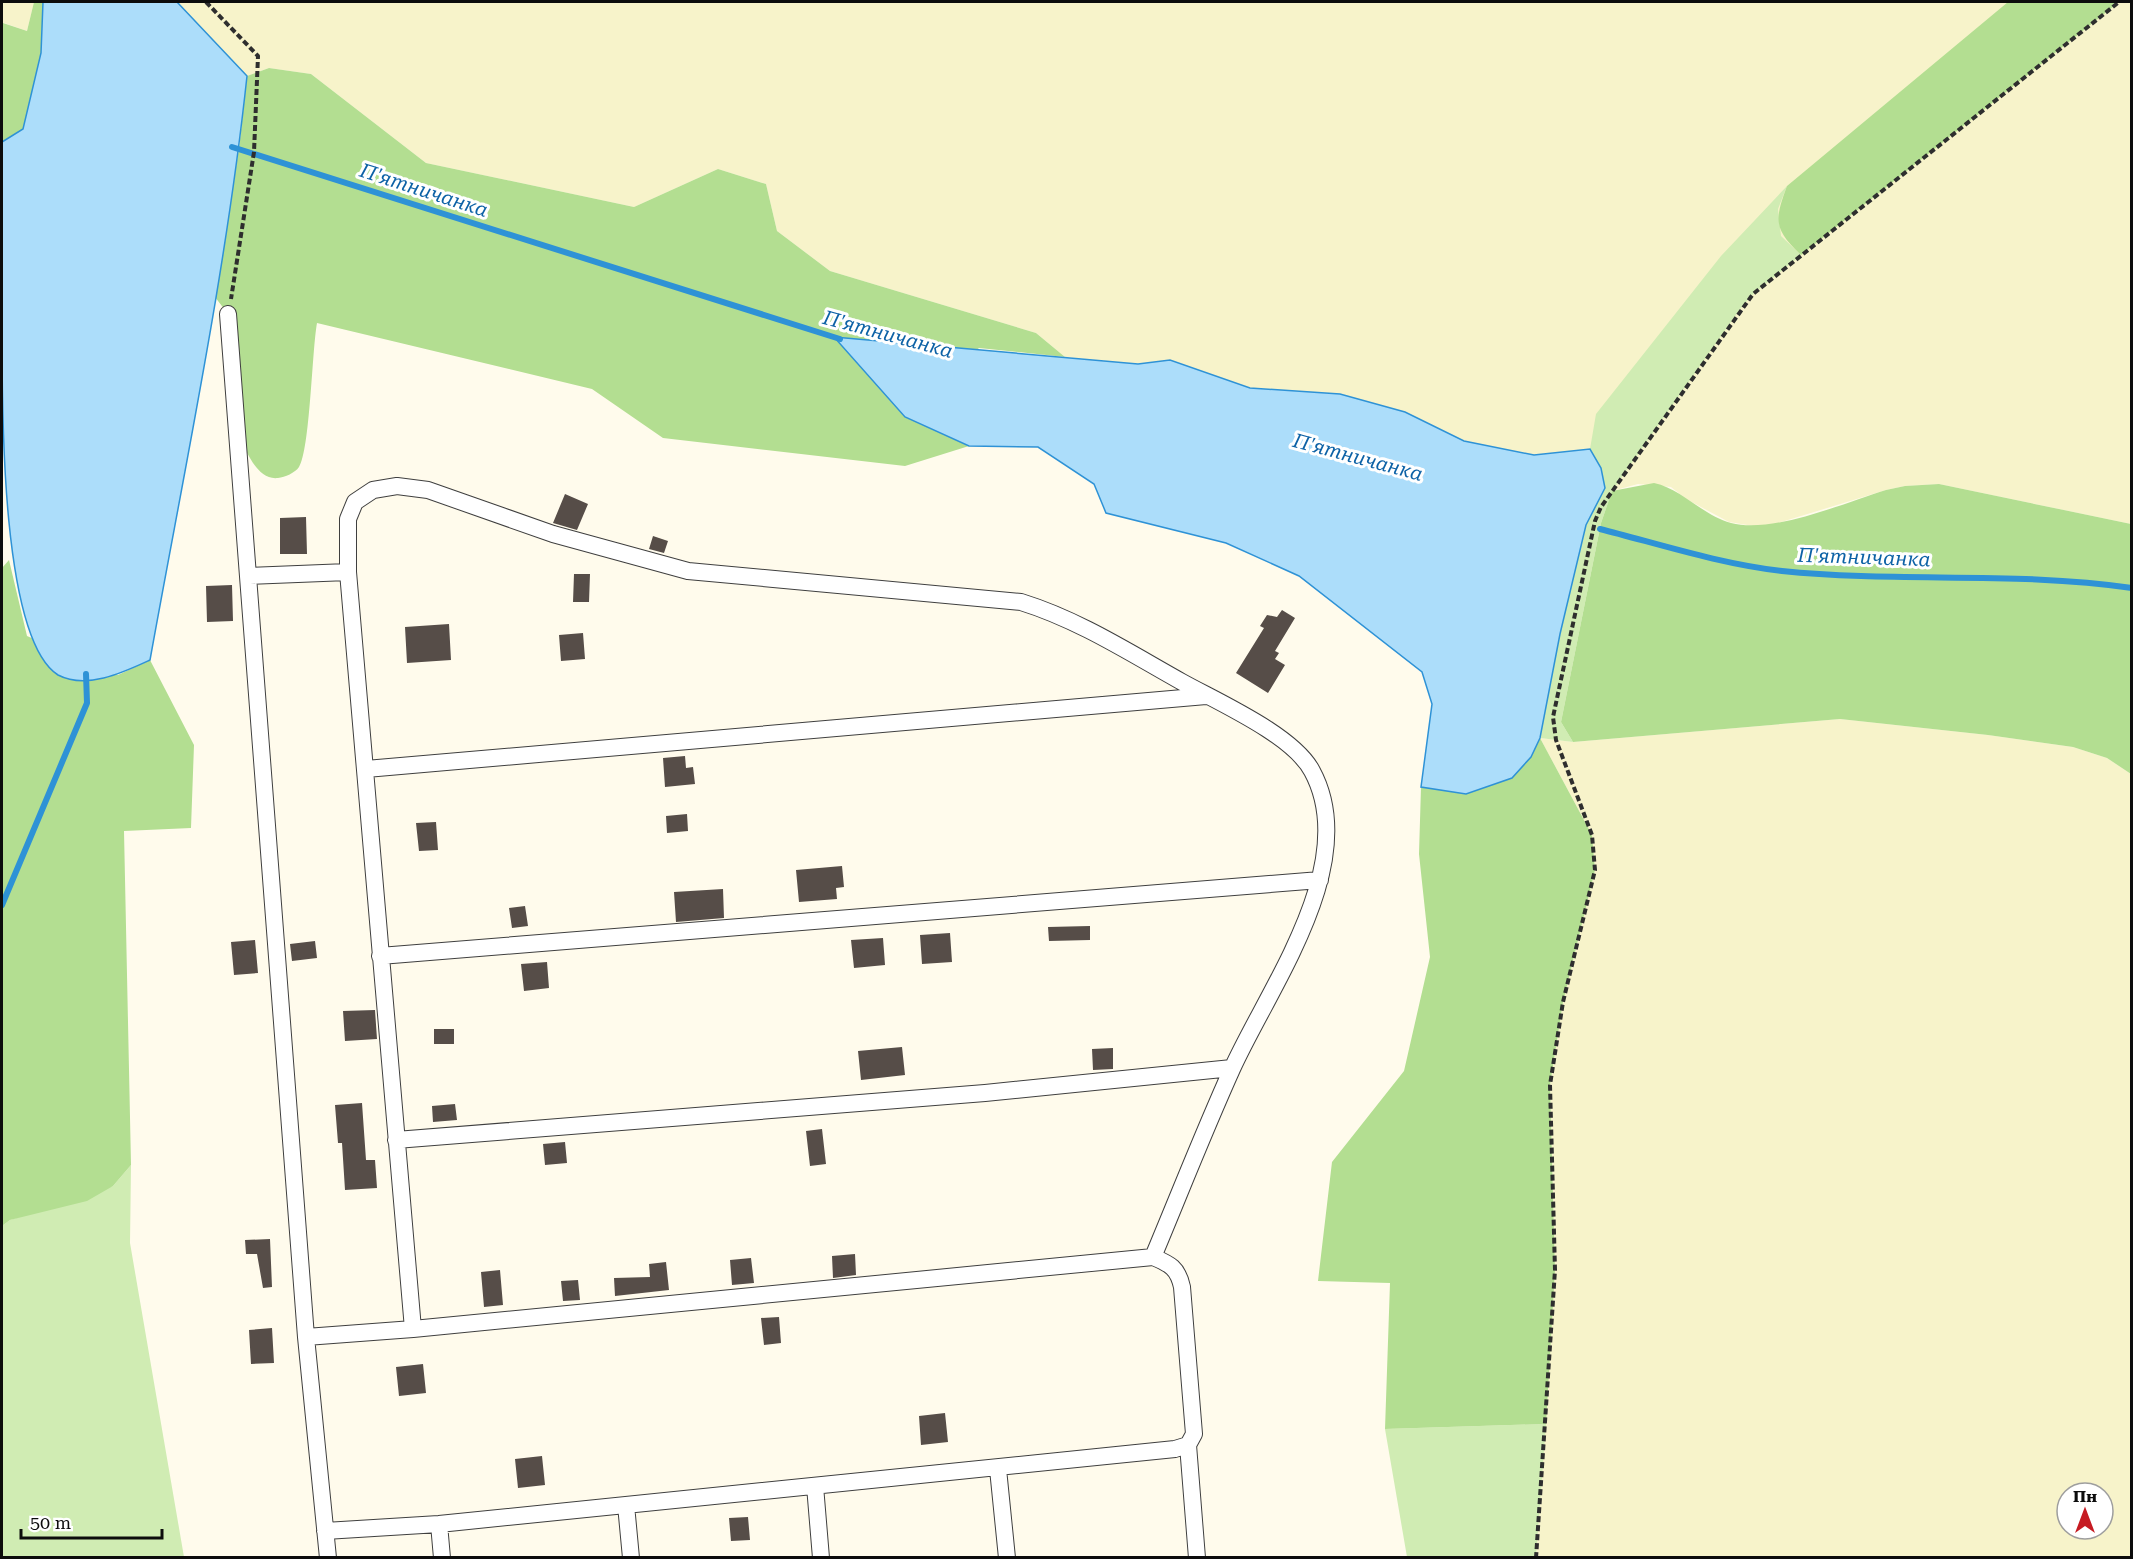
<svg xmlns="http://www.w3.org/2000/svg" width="2133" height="1559" font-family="'Roboto Serif',serif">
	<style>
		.farmland { fill: #f7f3ca; fill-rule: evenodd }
		.green { fill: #d0ecb3 }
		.forest { fill: #b3de91 }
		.water { fill: #acddfa; stroke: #2e92d6; stroke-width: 1.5 }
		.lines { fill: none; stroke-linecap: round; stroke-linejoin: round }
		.stream { stroke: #2e92d6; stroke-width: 6 }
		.building { fill: #564d48 }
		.minor-casing { stroke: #3f3f3f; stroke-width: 18 }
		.path { stroke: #2e2e2e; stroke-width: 4; stroke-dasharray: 6 3; stroke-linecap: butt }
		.minor { stroke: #fff; stroke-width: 16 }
		.labels { text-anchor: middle; stroke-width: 6; stroke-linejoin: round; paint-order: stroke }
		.water-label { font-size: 20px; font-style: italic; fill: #0d62a6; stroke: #fff }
	</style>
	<rect width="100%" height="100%" fill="#fffbec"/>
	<path class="farmland" d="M2,2H34L27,31L4,23L2,25Z
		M177,2H2131V524L1939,484L1905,486L1886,490L1775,524L1753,526L1729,522L1686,499L1671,487L1638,484L1612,491L1590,449L1534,455L1464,441L1405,412L1340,394L1250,388L1170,360L1138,364L1065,357L1036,333L830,271L777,231L766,184L718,169L634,207L426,163L311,74L269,68L247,76Z
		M1840,719L1988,735L2073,747L2107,758L2131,774V1557L1536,1558L1555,1270L1550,1085L1563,1002L1595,870L1592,835L1540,738L1573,742ZM2067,1493H2103V1529H2067Z"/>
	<path class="green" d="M1787,186L1778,209L1781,236L1801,255L1753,294L1740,309L1612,491L1601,523L1561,722L1573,742L1540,738L1560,634L1586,525L1605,488L1601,471L1590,449L1596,414L1721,256Z
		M131,1165L130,1243L184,1557L2,1558V1226L10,1220L113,1186Z
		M1546,1424L1536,1557H1407L1385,1429Z"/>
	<path class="forest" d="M34,2H43L41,53L23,129L2,142V25L3,23L27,31Z
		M2008,2H2119L1801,255C1774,229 1774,221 1787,186Z
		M269,68L311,74L426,163L634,207L718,169L766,184L777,231L830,271L1036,333L1065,357L979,348L905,417L969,446L905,466L663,438L592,389L317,323C312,350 310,450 299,467C295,473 285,477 278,478C261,480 252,462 245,449L228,314L215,297L239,148L247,76Z
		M1654,483C1682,489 1702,515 1731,523C1773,534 1844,503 1886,490L1905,486L1939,484L2131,524V774L2107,758L2073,747L1988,735L1840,719L1573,742L1561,722L1601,523L1612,491Z
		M9,560L27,636L118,675L150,660L194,745L191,828L124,831L131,1165L113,1186L87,1201L10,1220L2,1226V568Z
		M1540,738L1592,835L1595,870L1563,1002L1550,1085L1555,1270L1546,1424L1385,1429L1390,1283L1318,1281L1332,1162L1404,1071L1430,957L1419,854L1421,787L1466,794L1531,757Z"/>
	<path class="water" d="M43,2H177L247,76C226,272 185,466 150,660C124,672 87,690 58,675C0,638 2,400 2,329C2,267 1,205 2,142L23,129L41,53Z
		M834,337L1138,364L1170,360L1250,388L1340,394L1405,412L1464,441L1534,455L1590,449L1601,468L1605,488L1586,525L1560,634L1540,738L1531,757L1512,778L1466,794L1421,787L1432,704L1422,672L1299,576L1226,543L1106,513L1094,484L1038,447L969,446L905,417Z"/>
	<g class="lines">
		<path class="stream" d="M232,147L840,339
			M1600,529C1659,544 1720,564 1782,571C1898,583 2016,571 2132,588
			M2,905L87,703L86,674"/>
	</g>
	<path class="building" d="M565,494L588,504L577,530L553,523Z
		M306,517L307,554H280V518Z
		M653,536L668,541L664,553L649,549Z
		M574,574H590L589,602H573Z
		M232,585L233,621L207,622L206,586Z
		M1282,610L1295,618L1275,651L1279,653L1275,659L1285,665L1268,693L1236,673L1264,628L1260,626L1267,615L1277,617Z
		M449,624L451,660L407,663L405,627Z
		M583,633L585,659L561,661L559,635Z
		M685,756L686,768L693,767L695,784L665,787L663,758Z
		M687,814L688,831L667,833L666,816Z
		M436,822L438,850L419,851L416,823Z
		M842,866L844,887L836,888L837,899L799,902L796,870Z
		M723,889L724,918L676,922L674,892Z
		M525,906L528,926L512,928L509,908Z
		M1090,926V940L1049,941L1048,927Z
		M950,933L952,962L922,964L920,935Z
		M883,938L885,965L854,968L851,940Z
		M255,940L258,973L234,975L231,942Z
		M315,941L317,958L292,961L290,944Z
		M547,962L549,988L524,991L521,964Z
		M375,1010L377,1039L345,1041L343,1011Z
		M434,1029H454V1044H434Z
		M902,1047L905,1075L861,1080L858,1051Z
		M1113,1048V1069L1093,1070L1092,1049Z
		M362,1103L366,1160H375L377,1188L345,1190L342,1143H338L335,1105Z
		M455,1104L457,1120L433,1122L432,1106Z
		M822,1129L826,1164L810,1166L806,1131Z
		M565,1142L567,1163L545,1165L543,1144Z
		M270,1239L272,1287L263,1288L257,1254H246L245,1240Z
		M855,1254L856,1275L833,1278L832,1256Z
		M751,1258L754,1283L732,1285L730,1260Z
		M666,1262L669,1290L615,1296L614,1278L650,1277L649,1264Z
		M500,1270L503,1305L484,1307L481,1272Z
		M578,1280L580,1300L563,1301L561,1281Z
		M779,1317L781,1343L764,1345L761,1318Z
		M272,1328L274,1363L251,1364L249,1330Z
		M423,1364L426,1393L399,1396L396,1367Z
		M945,1413L948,1442L921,1445L919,1416Z
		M542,1456L545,1485L518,1488L515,1459Z
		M748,1517L750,1540L731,1541L729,1518Z"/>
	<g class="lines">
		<defs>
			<path id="minor" d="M228,314L306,1337L328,1558
				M250,576L348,572
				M366,769L1206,696
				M380,956L1320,880
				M396,1140L985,1093L1232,1068
				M306,1337L413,1329L1153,1257
				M1188,1445L1197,1558
				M998,1469L1007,1558
				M815,1486L821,1558
				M626,1505L631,1558
				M439,1524L442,1558
				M325,1531L439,1524L1175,1449L1188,1445L1194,1434L1182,1287C1178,1268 1170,1264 1153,1257C1179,1195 1204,1131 1232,1069C1269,987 1362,863 1312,771C1293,735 1218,702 1182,682C1130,653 1079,620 1021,602L688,571L553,534L428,490L397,486L373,490L355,502L348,519V572L413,1329"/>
		</defs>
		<use href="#minor" class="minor-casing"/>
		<path class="path" d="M206,2L258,56L254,152L231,299
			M1536,1558L1555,1270L1550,1085L1563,1002L1595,870L1592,835L1556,740L1553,717L1595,521L1601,507L1753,294L2119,2"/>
		<use href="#minor" class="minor"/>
	</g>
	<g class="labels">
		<g class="water-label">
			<text transform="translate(424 190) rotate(18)" y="7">П'ятничанка</text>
			<text transform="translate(888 334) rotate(15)" y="7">П'ятничанка</text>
			<text transform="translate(1358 457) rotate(15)" y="7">П'ятничанка</text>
			<text transform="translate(1864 557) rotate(2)" y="7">П'ятничанка</text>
		</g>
	</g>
	<rect width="2133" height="1559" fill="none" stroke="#0c0c0c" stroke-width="6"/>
	<g transform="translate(2085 1511)"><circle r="28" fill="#ffffff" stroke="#9e9e9e" stroke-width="1.5"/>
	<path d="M0-4.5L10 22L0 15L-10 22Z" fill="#c61b22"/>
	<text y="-9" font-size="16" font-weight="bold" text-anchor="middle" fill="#0c0c0c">Пн</text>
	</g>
	<path d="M21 1529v9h141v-9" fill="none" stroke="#0c0c0c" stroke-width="3"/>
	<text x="30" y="1529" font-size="18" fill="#0c0c0c" stroke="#ffffff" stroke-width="4.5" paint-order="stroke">50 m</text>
</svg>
